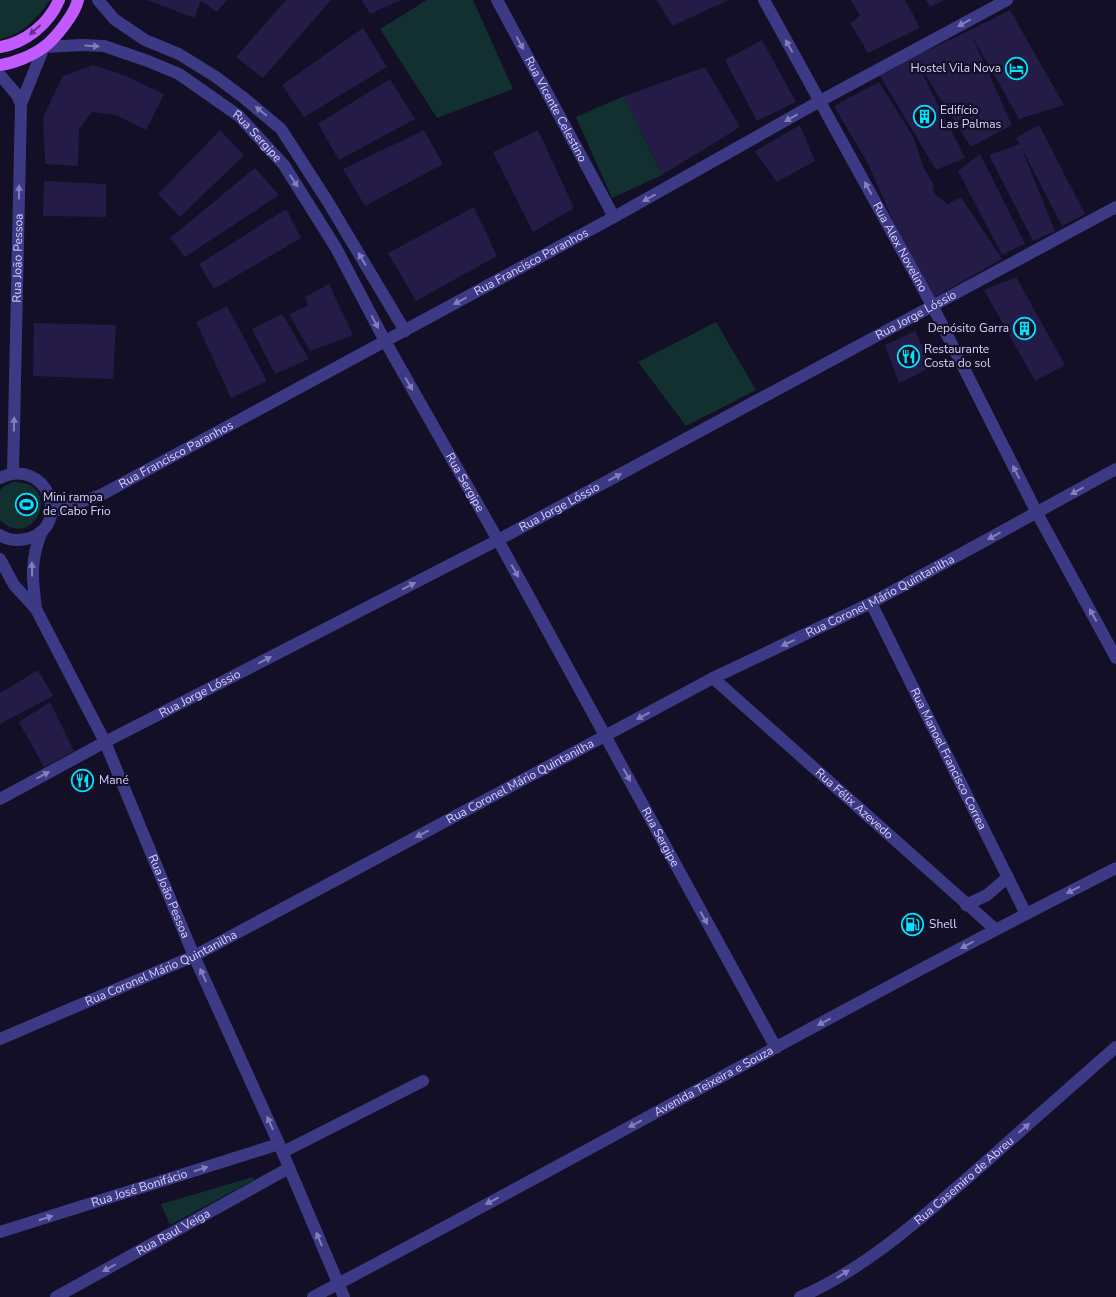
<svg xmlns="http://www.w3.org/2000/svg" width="1116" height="1297" font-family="'Nunito Sans',sans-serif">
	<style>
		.green { fill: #12302f }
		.building { fill: #241b47 }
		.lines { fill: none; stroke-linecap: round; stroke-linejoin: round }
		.minor { stroke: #3d3a85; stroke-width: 12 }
		.major { stroke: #c25bff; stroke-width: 12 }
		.oneway { fill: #837fbc }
		.oneway2 { fill: #623188 }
		.labels { text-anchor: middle; stroke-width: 4.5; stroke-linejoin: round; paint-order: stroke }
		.poi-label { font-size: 12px; fill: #d9d4ff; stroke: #130f26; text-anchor: start }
		.street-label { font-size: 12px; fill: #d9d4ff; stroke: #130f26 }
	</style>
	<rect width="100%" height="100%" fill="#130f26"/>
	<path class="green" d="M0,0H50C37,18 23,35 0,39Z
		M427,0H473L513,89L437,118L380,29Z
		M624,96L662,175L612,198L576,117Z
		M716,322L756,390L686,426L638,362Z
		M13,482C65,481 35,553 0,520V490L4,486Z
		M253,1177L254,1180L170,1225L161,1204Z"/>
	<path class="building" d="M147,0H227L217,12L201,1L194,18Z
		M286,0H331L263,78L236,57Z
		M362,0H401L370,14Z
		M657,0H729L672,26Z
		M851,0H905L920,28L868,53L850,23L860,16Z
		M926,0H944L930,7Z
		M1010,10L1064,105L1019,119L971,34L1012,125L971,147L915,59L965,158L936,170L880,76L913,57L969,31Z
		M363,28L387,67L304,117L282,85Z
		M762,40L796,102L757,121L725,60Z
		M93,65L126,76L164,94L146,130L116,115L92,112L79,129L78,166L45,164L43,117L63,76Z
		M705,67L740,127L662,175L624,96Z
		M390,79L415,119L339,160L318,124Z
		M879,82L914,138L923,166L933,184L934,194L948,204L961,197L1002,259L933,298L898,232L868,164L834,106Z
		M800,125L815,161L777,182L755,151Z
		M1039,125L1085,214L1062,226L1021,147L1055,231L1033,241L989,155L1020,144L1016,138Z
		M220,130L244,155L180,217L158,194Z
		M424,130L443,164L365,206L343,169Z
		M538,130L574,208L533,232L493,152Z
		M980,154L1025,244L1002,255L958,171Z
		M255,168L279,195L185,257L170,238Z
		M44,181L106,184V217L43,216Z
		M474,207L497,256L416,301L388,253Z
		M286,209L301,238L214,289L199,264Z
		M1016,277L1065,365L1035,381L984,290Z
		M329,284L353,335L310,351L289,314L308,306L305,297Z
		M227,306L267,381L231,398L196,322Z
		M282,314L309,359L275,374L252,329Z
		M34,323L116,325L113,379L33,376Z
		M915,331L932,367L899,383L885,345Z
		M38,670L53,696L0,724V693Z
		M50,702L74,751L44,767L19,722Z"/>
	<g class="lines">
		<g class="minor">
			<path d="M98,0L114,19L145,40L179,54L216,77L244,98L281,129L328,202L405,331"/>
			<path id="s1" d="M497,0L614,217"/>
			<path id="s2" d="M764,0L932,305L1037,513L1116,658"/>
			<path d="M0,75L17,95L21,104"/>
			<path id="s3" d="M13,473L21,104L44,47L82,45L104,46L148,61L179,74L239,116L284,165L336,248L385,341L498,540L776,1048"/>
			<path d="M0,478C46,456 73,523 30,538C20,541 9,541 0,535"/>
			<path id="s4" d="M51,512L101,495L614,217L820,101L1007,0"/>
			<path id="s5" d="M0,559L14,585L36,609L105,742L194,956L279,1144L344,1297"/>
			<path id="s6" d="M871,603L1026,914"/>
			<path d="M36,609C32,577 30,561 42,531"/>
			<path id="s7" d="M713,678L995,929"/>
			<path id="s8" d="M0,799L105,742L498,540L1116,207"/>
			<path d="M966,905L987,895L1008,877"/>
			<path id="s9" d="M0,1039L194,956L713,678L871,603L1116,469"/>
			<path d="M283,1152L423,1081"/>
			<path id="s10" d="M0,1232L279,1144"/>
			<path id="s11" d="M56,1297L289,1168"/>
			<path id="s12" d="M313,1297C582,1156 845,1005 1116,868"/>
			<path id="s13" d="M800,1297C866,1269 925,1215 979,1168C1024,1128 1070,1087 1116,1047"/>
		</g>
		<path class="major" d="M0,47C25,43 49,24 59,0
			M0,65C14,63 32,56 44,47C55,39 75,14 78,0"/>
	</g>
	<defs><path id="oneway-solid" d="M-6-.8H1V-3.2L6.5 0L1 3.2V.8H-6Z" transform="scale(1.25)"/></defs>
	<g class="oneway">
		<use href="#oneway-solid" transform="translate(964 23) rotate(151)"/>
		<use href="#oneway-solid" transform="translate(520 43) rotate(62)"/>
		<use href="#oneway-solid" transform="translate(92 46) rotate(3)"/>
		<use href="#oneway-solid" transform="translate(789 46) rotate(-119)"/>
		<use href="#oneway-solid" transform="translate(261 111) rotate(-140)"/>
		<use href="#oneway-solid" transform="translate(791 118) rotate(151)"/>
		<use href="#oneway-solid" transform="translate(294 181) rotate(57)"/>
		<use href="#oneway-solid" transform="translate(868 188) rotate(-119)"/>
		<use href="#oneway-solid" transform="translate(19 192) rotate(-89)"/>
		<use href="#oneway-solid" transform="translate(649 198) rotate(151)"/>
		<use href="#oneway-solid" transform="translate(362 259) rotate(-121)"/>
		<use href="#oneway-solid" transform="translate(460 301) rotate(152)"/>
		<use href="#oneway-solid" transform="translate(375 322) rotate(62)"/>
		<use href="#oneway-solid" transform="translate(409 384) rotate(60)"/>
		<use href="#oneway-solid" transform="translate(14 424) rotate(-89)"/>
		<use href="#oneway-solid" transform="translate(1016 472) rotate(-117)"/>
		<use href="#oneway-solid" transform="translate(615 477) rotate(-28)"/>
		<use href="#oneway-solid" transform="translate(1077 491) rotate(151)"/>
		<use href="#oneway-solid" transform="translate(994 536) rotate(152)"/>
		<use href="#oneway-solid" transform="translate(32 569) rotate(-91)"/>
		<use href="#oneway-solid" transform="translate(515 571) rotate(61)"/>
		<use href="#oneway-solid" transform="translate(409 586) rotate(-27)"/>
		<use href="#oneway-solid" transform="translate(1093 615) rotate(-119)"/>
		<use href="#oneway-solid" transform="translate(788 643) rotate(155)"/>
		<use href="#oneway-solid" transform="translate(265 660) rotate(-27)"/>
		<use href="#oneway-solid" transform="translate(643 716) rotate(152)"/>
		<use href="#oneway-solid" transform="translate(43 775) rotate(-28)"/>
		<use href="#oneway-solid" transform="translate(627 775) rotate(61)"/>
		<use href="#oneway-solid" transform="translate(422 834) rotate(152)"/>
		<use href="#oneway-solid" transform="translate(1073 890) rotate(153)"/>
		<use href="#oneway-solid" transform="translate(704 918) rotate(61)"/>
		<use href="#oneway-solid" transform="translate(967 945) rotate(151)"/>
		<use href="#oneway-solid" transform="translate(203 975) rotate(-114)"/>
		<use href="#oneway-solid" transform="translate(824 1022) rotate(152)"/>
		<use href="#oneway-solid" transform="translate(270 1123) rotate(-114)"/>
		<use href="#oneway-solid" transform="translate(635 1124) rotate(152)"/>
		<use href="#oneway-solid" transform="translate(1024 1128) rotate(-41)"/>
		<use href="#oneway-solid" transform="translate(201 1169) rotate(-18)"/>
		<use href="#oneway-solid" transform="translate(492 1201) rotate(152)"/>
		<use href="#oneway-solid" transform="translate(46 1218) rotate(-18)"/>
		<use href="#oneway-solid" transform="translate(319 1239) rotate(-113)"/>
		<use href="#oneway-solid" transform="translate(109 1268) rotate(151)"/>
		<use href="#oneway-solid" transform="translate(843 1274) rotate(-32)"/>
	</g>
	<use class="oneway2" href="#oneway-solid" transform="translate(35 30) rotate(138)"/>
	<defs>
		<symbol id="hotel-ring" viewBox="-11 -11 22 22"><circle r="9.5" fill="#130f26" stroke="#00e5ff" stroke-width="1.5"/><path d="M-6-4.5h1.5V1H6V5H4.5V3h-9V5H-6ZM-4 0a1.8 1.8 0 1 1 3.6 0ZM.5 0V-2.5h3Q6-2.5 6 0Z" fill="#00e5ff"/></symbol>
		<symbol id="building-ring" viewBox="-11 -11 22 22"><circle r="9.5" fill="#130f26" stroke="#00e5ff" stroke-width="1.5"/><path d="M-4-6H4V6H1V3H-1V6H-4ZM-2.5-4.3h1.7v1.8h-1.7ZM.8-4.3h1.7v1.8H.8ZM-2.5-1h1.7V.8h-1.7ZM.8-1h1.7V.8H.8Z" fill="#00e5ff"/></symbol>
		<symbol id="restaurant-ring" viewBox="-11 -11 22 22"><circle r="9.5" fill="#130f26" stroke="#00e5ff" stroke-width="1.5"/><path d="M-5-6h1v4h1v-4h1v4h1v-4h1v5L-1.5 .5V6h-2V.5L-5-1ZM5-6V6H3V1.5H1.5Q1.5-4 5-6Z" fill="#00e5ff"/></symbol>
		<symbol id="stadium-ring" viewBox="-11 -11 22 22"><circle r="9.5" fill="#130f26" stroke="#00e5ff" stroke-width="1.5"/><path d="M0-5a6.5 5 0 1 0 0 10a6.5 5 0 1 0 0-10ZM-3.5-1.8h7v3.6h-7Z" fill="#00e5ff"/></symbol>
		<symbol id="fuel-ring" viewBox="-11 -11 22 22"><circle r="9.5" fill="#130f26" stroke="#00e5ff" stroke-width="1.5"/><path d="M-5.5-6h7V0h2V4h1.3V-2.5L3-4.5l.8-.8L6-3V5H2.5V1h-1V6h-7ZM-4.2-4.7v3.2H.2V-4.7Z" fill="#00e5ff"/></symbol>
	</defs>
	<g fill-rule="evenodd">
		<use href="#hotel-ring" x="1004" y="56" width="25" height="25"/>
		<use href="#building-ring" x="912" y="104" width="25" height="25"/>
		<use href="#building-ring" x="1012" y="316" width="25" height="25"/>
		<use href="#restaurant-ring" x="896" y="344" width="25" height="25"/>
		<use href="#stadium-ring" x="14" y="492" width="25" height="25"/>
		<use href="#restaurant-ring" x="70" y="768" width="25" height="25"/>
		<use href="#fuel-ring" x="900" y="912" width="25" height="25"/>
	</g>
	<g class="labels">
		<g class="poi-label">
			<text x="1001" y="72" text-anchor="end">Hostel Vila Nova</text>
			<text x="940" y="114">Edifício<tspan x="940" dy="14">Las Palmas</tspan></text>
			<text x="1009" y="332" text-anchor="end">Depósito Garra</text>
			<text x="924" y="353">Restaurante<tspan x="924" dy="14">Costa do sol</tspan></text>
			<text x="43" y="501">Mini rampa<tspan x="43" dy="14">de Cabo Frio</tspan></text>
			<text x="99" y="784">Mané</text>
			<text x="929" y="928">Shell</text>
		</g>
		<g class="street-label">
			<text dy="4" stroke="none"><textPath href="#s1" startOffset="124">Rua Vicente Celestino</textPath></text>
			<text dy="4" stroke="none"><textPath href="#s3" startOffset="671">Rua Sergipe</textPath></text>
			<text dy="4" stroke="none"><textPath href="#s2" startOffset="282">Rua Alex Novelino</textPath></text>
			<text dy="4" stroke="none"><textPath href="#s3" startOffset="215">Rua João Pessoa</textPath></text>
			<text dy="4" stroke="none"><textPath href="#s4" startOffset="542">Rua Francisco Paranhos</textPath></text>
			<text dy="4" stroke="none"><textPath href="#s8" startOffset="1036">Rua Jorge Lóssio</textPath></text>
			<text dy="4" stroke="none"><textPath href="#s4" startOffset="138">Rua Francisco Paranhos</textPath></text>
			<text dy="4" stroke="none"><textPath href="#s3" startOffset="1076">Rua Sergipe</textPath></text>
			<text dy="4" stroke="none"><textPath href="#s8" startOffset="631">Rua Jorge Lóssio</textPath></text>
			<text dy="4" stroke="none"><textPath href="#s9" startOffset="986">Rua Coronel Mário Quintanilha</textPath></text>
			<text dy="4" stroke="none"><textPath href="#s8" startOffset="226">Rua Jorge Lóssio</textPath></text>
			<text dy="4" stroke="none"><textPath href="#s6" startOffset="174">Rua Manoel Francisco Correa</textPath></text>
			<text dy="4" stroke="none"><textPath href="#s9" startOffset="581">Rua Coronel Mário Quintanilha</textPath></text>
			<text dy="4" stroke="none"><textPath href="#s7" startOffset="189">Rua Félix Azevedo</textPath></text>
			<text dy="4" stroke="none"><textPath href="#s3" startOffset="1481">Rua Sergipe</textPath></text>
			<text dy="4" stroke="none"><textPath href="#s5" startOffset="379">Rua João Pessoa</textPath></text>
			<text dy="4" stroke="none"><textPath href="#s9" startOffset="176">Rua Coronel Mário Quintanilha</textPath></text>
			<text dy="4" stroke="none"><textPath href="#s12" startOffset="455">Avenida Teixeira e Souza</textPath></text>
			<text dy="4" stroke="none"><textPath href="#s13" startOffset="202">Rua Casemiro de Abreu</textPath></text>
			<text dy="4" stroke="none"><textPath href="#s10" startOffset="146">Rua José Bonifácio</textPath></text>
			<text dy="4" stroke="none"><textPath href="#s11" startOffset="134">Rua Raul Veiga</textPath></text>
		</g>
	</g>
</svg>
